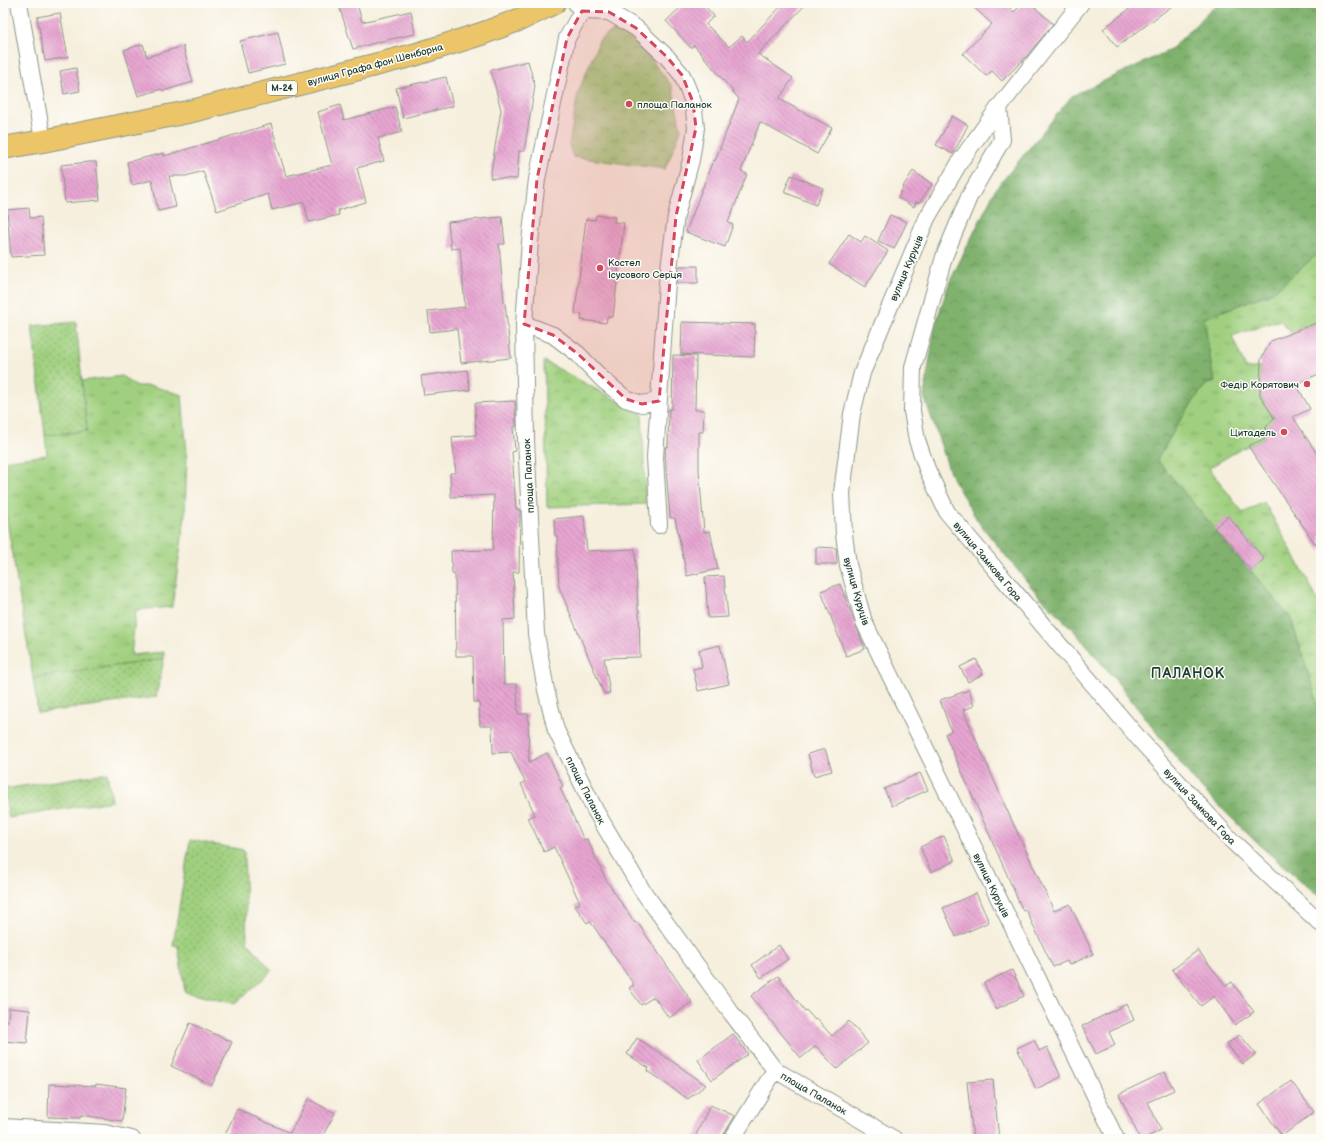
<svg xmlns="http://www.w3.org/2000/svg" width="1324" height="1142" font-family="'Balsamiq Sans',sans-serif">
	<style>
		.grass { fill: url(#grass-tufts); stroke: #60865a }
		.forest { fill: url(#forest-crowns); stroke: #507851 }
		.park { fill: url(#park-crowns); stroke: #60865a }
		.garden { fill: url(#garden-dots); stroke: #60865a }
		.building { fill: url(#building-back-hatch) }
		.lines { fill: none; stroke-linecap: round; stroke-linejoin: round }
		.street-casing { stroke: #8a9688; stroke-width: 18 }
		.highway-casing { stroke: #8a9688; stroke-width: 24 }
		.street { stroke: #fff; stroke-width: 16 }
		.highway { stroke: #ecc569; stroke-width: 22 }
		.marked { fill: #d1495b; fill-opacity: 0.2; stroke: #d1495b; stroke-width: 3; stroke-dasharray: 8 5; stroke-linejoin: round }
		.poi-dot { fill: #d1495b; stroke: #fdfcf7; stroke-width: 1.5 }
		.labels { text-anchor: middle; stroke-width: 3; stroke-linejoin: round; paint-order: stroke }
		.shield { fill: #fdfcf7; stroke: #62766e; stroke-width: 1 }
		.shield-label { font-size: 9px; font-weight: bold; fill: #1f3d34 }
		.street-label { font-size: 10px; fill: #1f3d34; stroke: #fdfcf7 }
		.poi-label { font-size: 10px; fill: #1f3d34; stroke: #fdfcf7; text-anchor: start }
		.district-label { font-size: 14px; font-weight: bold; letter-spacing: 1px; fill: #1f3d34; stroke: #fdfcf7 }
	</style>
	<defs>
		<pattern id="grass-tufts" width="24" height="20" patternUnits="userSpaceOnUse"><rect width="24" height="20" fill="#a0d07f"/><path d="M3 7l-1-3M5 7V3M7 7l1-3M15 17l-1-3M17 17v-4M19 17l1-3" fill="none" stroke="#82aa69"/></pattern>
		<pattern id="forest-crowns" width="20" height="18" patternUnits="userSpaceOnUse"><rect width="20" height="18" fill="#80b26e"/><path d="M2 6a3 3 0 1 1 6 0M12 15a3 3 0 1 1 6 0" fill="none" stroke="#68925b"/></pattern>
		<pattern id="park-crowns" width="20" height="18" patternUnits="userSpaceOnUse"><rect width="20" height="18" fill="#a0d07f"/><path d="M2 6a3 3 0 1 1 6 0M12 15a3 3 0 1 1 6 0" fill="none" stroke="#82aa69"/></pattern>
		<pattern id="garden-dots" width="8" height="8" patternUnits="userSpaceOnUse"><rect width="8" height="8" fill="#a0d07f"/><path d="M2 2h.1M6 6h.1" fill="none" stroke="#82aa69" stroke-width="1.8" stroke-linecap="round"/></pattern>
		<pattern id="building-back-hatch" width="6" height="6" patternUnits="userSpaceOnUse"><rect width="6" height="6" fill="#e7a5d1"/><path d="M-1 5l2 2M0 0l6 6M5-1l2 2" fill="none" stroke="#b8a"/></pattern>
	</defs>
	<rect width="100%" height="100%" fill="#fdfcf7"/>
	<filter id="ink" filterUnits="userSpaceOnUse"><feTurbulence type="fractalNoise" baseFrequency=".025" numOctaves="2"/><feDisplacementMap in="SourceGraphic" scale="8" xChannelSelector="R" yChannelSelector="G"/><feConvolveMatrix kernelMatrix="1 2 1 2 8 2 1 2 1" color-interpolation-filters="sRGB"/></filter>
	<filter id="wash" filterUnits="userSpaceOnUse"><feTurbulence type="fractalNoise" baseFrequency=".012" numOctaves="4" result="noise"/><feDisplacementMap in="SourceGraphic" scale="16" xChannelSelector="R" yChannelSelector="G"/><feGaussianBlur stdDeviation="0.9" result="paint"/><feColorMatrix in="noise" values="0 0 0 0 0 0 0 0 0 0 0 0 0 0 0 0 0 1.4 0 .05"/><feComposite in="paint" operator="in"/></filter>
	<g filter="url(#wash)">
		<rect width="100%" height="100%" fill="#f6efdd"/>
		<path class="grass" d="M1321,251V321L1291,333L1280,320L1232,336L1246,369L1261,367L1260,395L1276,422L1266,427L1264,434L1265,438L1237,451L1209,468L1243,513L1264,502L1304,573L1321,607V704L1318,705L1291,619L1251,571L1264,558L1228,517L1214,528L1157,460L1180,420L1206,384L1215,381L1212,371L1204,318L1273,292Z
			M122,376L135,386H152L182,395L187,454L185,517L172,607L136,610L131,655L164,652V659L33,678L3,497V461L47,455L45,435L87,431L82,381Z"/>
		<path class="forest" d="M1218,3H1321V251L1273,292L1204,318L1212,371L1215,381L1206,384L1180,420L1157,460L1291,619L1321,714V898L1258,844L1196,783L1117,682L1076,633L1038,595L979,523L952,478L924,396L935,325L950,281L995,190L1072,96L1170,50Z"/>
		<path class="park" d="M613,31L631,34L672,86L681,130L665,169L573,157L569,145L578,93L600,39Z
			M544,361L642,414L646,504L547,507Z"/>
		<path class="garden" d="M76,322L87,431L45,435L32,326Z
			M164,659L156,697L38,713L33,678Z
			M107,773L112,801L9,818L3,789Z
			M190,840L244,850L247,941L272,971L235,1004L185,992L178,946L173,945Z"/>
		<g id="blocks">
			<path class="building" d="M338,3H357L362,22L411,11L415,34L382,41L353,49Z
				M685,3H702L714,16L706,24L729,47L742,36L747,42L784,3H807L758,54L793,78L779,99L832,128L817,154L760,122L741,171L747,174L728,223L733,225L725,247L686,232L713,160L715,161L739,99L694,45L691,48L666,21Z
				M969,3H1005L1014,12L1023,3H1030L1053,24L1026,57L1002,81L992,71L986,76L963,54L992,24Z
				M1137,3H1176L1117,47L1103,29Z
				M60,13L68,57L45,61L37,17Z
				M278,32L285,64L248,73L240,41Z
				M143,44L147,57L183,46L193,82L163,91L162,89L138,96L124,50Z
				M528,61L535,86L524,151H519L517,179L490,178L501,110L491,70Z
				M76,68L80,91L64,94L60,71Z
				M446,77L453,106L403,118L396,88Z
				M340,105L344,120L395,107L402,132L378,138L384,161L357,168L366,202L338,210L339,215L309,222L304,202L272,210L268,194L217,211L203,171L186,176H169L176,207L158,211L152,180L132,185L127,162L164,153V156L271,124L286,176L332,165L318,112Z
				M952,116L968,125L953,154L936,145Z
				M89,162H96L100,200L65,203L61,165Z
				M913,171L932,184L919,203L916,202L914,207L898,198L904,185Z
				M791,175L823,188L816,205L784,192Z
				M29,208L30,218L41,217L44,255L11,257L7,210Z
				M596,215L615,217L614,222L624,223L613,317H607L606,323L581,320L582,314L575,313L586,219L595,220Z
				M890,215L907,222L894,249L878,241Z
				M502,217L505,244H499L504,303H505L511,358L461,363L457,329L430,332L428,311L465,307L460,248L451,249L448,222Z
				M849,234L861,242L865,236L888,251L865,287L829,264Z
				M679,266H698V283H677Z
				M1321,321V373L1296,384L1310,409L1293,417L1321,460V552L1248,446L1264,439L1266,427L1274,418L1260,395L1261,359L1271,341Z
				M682,322L755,324L754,357L681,354Z
				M673,355L696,356L695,410H704L703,432H699V470L704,532L710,531L718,569L687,576L675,518H670L666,468L665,447H668L669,409H672Z
				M467,370L470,390L424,395L421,376Z
				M515,401L516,427H513L515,451L512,452L516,509L520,510L519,572H513L515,619L503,620L504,684H517L518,714H528L529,762L547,753L563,786L560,788L584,840L587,839L606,880L635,923L637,922L692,1002L669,1018L654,997L641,1005L629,988L634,985L590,921L587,923L575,906L580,903L554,847L544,852L528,818L535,815L521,784L525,782L511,752L493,753L492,726H480L479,702H474L473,656H456L455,574H452L451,551L493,550L494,495L451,497L450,473H456L452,437L476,435L475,403Z
				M584,516L587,551L635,549L638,610H639L640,657L604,658L610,693L604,694L559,587L557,536H555L554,519Z
				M1228,516L1264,559L1251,571L1214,528Z
				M816,547L836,548L837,564H816Z
				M724,576L728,617L708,618L705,577Z
				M840,584L865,649L846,656L821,591Z
				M720,645L729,684L698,691L693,669L702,667L699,650Z
				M976,659L983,674L968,682L960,667Z
				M969,690L974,706L963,710L1007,810L1054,911L1070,904L1093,954L1069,965L1067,961L1053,967L1026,910L1023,911L945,734L951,731L940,700Z
				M825,749L832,771L814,776L808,754Z
				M920,773L928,790L892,806L884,789Z
				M944,836L955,861L931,872L920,847Z
				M976,893L989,922L956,937L943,908Z
				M779,945L788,959L761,978L752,965Z
				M1198,950L1226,986L1232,982L1254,1012L1235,1025L1214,996L1201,1006L1172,970Z
				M1012,970L1024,996L996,1009L984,983Z
				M778,976L805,1011L806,1010L815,1020L817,1019L832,1036L849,1021L868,1043L837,1069L816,1046L801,1058L751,996Z
				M1127,1004L1134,1020L1109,1032L1115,1045L1096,1054L1082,1026Z
				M9,1008L30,1010L27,1043L3,1041V1021H8Z
				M190,1023L232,1042L212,1085L171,1066Z
				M733,1034L748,1054L712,1080L698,1060Z
				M1240,1035L1256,1054L1243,1064L1227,1044Z
				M637,1038L660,1053L706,1085L688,1099L647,1071L649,1068L627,1054Z
				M1034,1040L1039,1051L1047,1047L1061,1077L1036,1089L1017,1048Z
				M1165,1072L1174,1090L1148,1102L1161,1130L1143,1139H1140L1119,1094Z
				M993,1080L999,1139H973L967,1082Z
				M1291,1081L1314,1112L1282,1136L1259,1104Z
				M49,1084L96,1086V1084L126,1088L122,1121L81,1115L80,1118L48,1117Z
				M308,1099L335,1113L321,1139H223L237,1109L290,1133Z
				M710,1105L735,1116L724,1134L723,1139H694Z"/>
		</g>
	</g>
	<g filter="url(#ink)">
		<use href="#blocks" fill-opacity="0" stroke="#8a9688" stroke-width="1"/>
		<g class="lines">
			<defs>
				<path id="street" d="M19,3L43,141
					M576,3L582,11L567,38L537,179L530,242L524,324L526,440L536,634L546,690L556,730L595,810L642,890L732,1014L775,1070L894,1139
					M1081,3L999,107L961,160L927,218L862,373L852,414L842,493L844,534L848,565L864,622L1116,1139
					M582,11L609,12L636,28L667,57L682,75L693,102L696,128L691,160L676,216L667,283L655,457L659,525
					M999,107L1002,140L969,197L944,257L913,367L912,411L917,440L927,469L947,512L1141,741L1232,841L1321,924
					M524,324L553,335L578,354L602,379L626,399L642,404L659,401
					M3,1127L105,1133L132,1139
					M732,1139L775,1070"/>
				<path id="highway" d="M3,148L43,141L188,112L414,55L481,34L521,19L554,3"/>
			</defs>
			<use href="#street" class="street-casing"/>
			<use href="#highway" class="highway-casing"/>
			<use href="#street" class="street"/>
			<use href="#highway" class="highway"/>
		</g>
	</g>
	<path class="marked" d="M582,11L609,12L636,28L667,57L682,75L693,102L696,128L676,216L659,401L642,404L626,399L578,354L553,335L524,324L537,179L567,38Z"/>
	<g class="poi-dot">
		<circle cx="629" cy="104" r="4"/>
		<circle cx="600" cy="268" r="4"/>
		<circle cx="1307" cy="384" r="4"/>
		<circle cx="1284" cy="432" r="4"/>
	</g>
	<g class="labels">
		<rect class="shield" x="267" y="81" width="30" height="14" rx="3"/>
		<g class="shield-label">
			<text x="282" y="91">М-24</text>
		</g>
		<g class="street-label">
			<text transform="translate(375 64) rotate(-15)" y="4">вулиця Графа фон Шенборна</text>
			<text transform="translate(906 268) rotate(-67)" y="4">вулиця Куруців</text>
			<text transform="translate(528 476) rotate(-93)" y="4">площа Паланок</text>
			<text transform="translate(988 561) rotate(50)" y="4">вулиця Замкова Гора</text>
			<text transform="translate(857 591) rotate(74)" y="4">вулиця Куруців</text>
			<text transform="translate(586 790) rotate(63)" y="4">площа Паланок</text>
			<text transform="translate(1200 806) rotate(47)" y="4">вулиця Замкова Гора</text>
			<text transform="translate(992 885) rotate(64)" y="4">вулиця Куруців</text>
			<text transform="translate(814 1093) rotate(30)" y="4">площа Паланок</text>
		</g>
		<g class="poi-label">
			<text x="637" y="108">площа Паланок</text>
			<text x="608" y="266">Костел<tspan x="608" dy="12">Ісусового Серця</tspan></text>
			<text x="1299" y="388" text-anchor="end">Федір Корятович</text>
			<text x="1276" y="436" text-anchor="end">Цитадель</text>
		</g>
		<g class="district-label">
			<text x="1188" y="678">ПАЛАНОК</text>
		</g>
	</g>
	<rect width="1324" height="1142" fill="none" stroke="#fdfcf7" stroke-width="16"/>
</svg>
